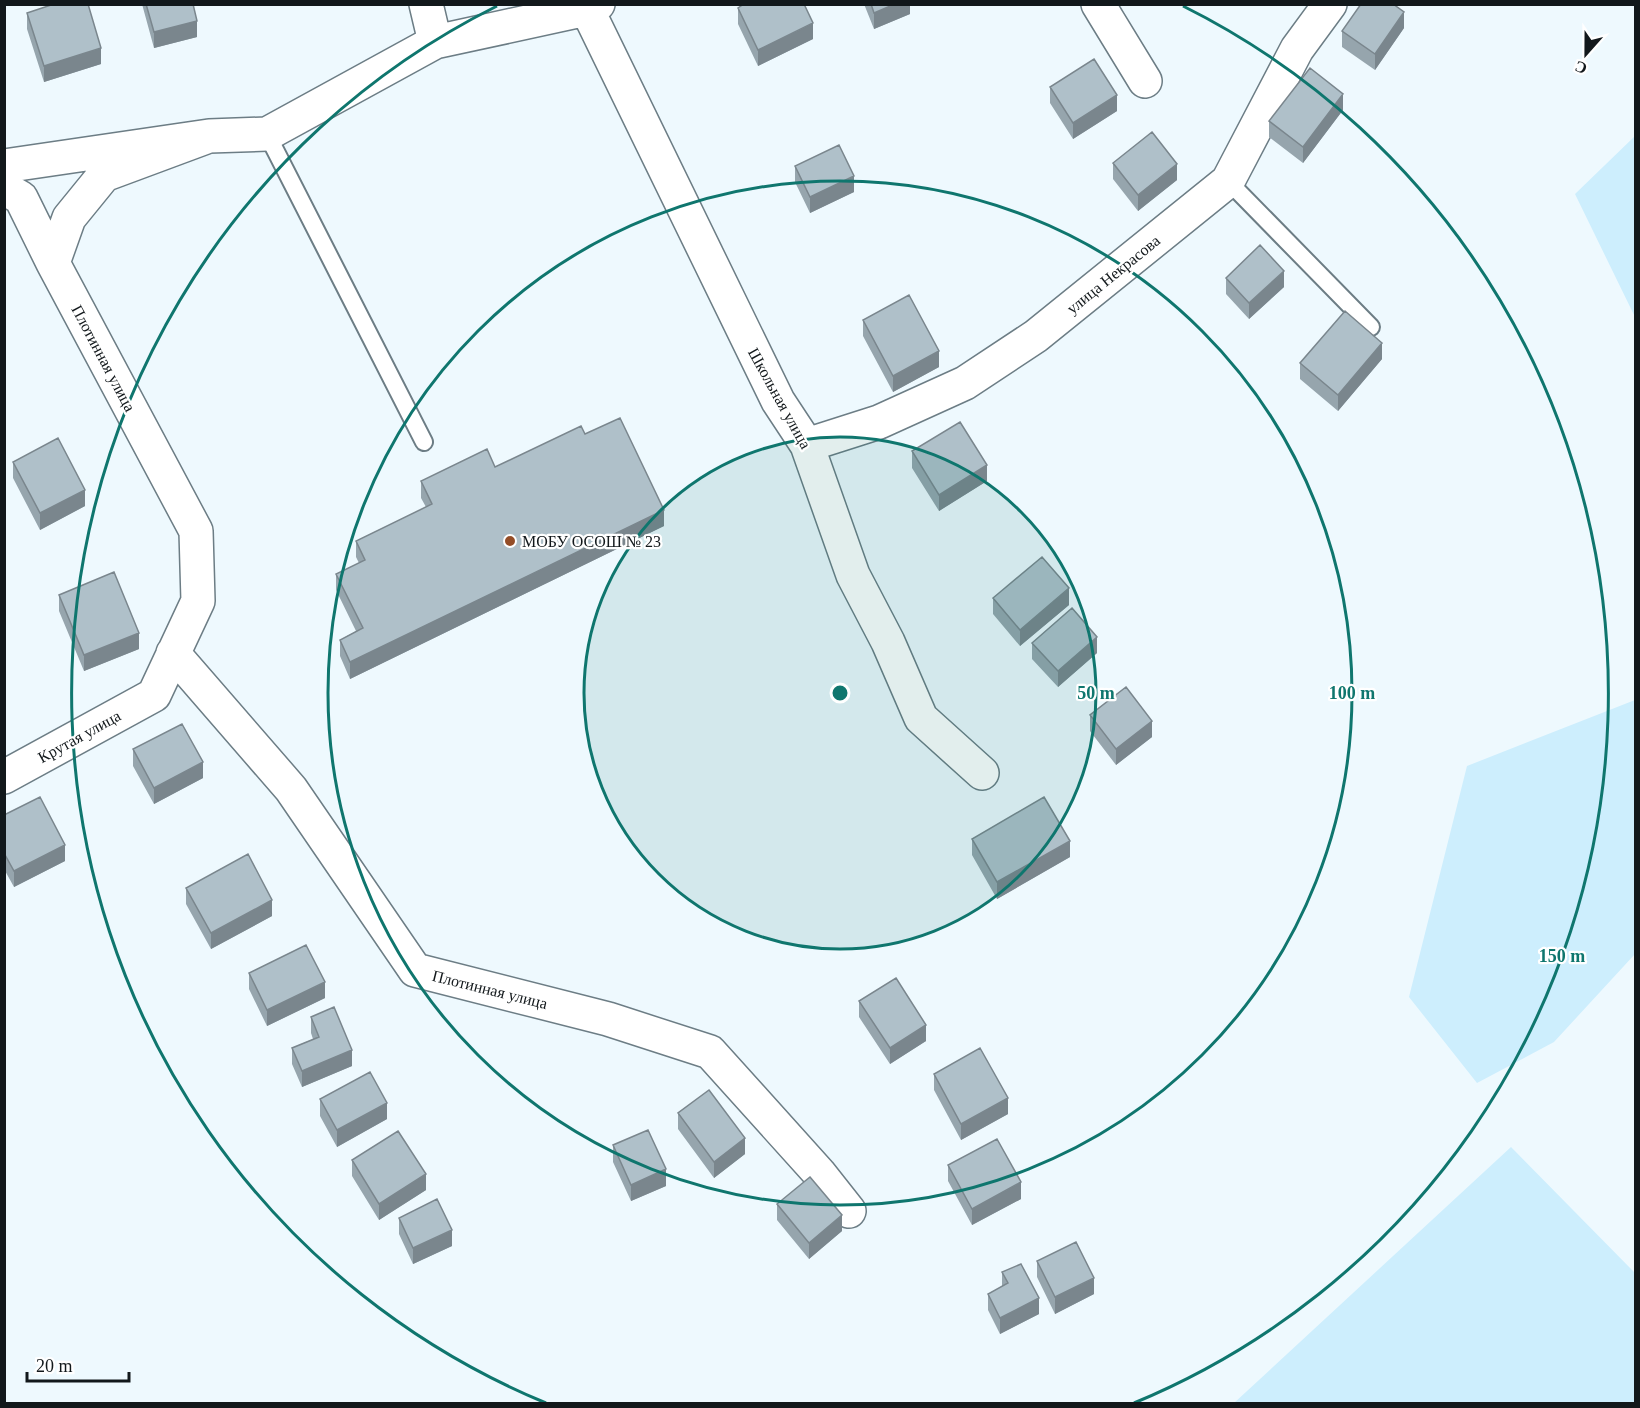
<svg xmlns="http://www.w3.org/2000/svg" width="1640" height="1408" font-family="'Times New Roman',serif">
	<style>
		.green { fill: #cdeefd }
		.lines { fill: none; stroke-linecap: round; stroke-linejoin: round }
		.service-casing { stroke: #6c7d85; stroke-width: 20 }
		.minor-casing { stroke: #6c7d85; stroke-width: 36 }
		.service { stroke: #fff; stroke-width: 16 }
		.minor { stroke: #fff; stroke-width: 33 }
		.wall { fill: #96a5ad }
		.shaded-wall { fill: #7a868d }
		.building { fill: #afc0c9; stroke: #7a868d; stroke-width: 1.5 }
		.ring { fill: none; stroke: #0f766e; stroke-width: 3 }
		.poi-dot { fill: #944d27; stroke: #fff; stroke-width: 2 }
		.labels { text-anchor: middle; stroke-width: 4.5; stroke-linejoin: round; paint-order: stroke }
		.street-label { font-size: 16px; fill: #12181b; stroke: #fff }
		.poi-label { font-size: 16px; fill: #12181b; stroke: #fff; text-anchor: start }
		.centre { fill: #0f766e; stroke: #fff; stroke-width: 3 }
		.ring-label { font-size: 18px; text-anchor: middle; font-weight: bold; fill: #0f766e; stroke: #fff; stroke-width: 4.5; stroke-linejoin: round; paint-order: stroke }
	</style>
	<rect width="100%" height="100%" fill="#eef9fe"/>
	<path class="green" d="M1635,136V317L1575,194Z
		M1635,700V954L1554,1042L1477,1083L1409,997L1467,766Z
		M1511,1147L1635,1273V1403H1234Z"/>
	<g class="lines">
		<defs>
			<path id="service" d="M267,134L424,442
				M1228,181L1371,327"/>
			<path id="minor" d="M426,4L435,42
				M1098,4L1145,81
				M587,9L778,401L807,445L853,575L888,642L921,718L982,773
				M4,166L209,136L267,134L435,42L587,9L598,4
				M4,188L21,198L53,263
				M807,445L879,422L965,383L1036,336L1228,181L1297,49L1330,4
				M173,653L291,789L415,970L608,1019L710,1052L819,1173L849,1211
				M4,777L154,695L198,601L196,531L53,263L69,218L104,175L209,136"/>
		</defs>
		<use href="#service" class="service-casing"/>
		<use href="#minor" class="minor-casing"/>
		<use href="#service" class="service"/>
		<use href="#minor" class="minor"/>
	</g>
	<path class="wall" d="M142,4H193L197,37L154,48Z
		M864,4H910V14L874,29Z
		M738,8L813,39L758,66L738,24Z
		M27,13L101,64L44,82L27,29Z
		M1404,28L1375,70L1342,47V31Z
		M1050,87L1117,111L1073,139L1050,103Z
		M1343,110L1303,163L1269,137V121Z
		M1113,163L1177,180L1138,211L1113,179Z
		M795,166L854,192L810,213L795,182Z
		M1226,278L1284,287L1249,319L1226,294Z
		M863,320L939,367L893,392L863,336Z
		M1382,359L1338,411L1300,379V363Z
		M585,434L664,526L350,679L340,656V640L356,631L336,590V574L359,563L356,557V541L426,507L421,498V481L495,467Z
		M912,451L987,481L939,511L912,468Z
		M13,462L85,506L40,530L13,478Z
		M59,595L139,649L84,671L59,611Z
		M993,598L1069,605L1020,646L993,614Z
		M1032,643L1097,653L1058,687L1032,659Z
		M1090,715L1152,737L1116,765L1090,731Z
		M133,749L203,778L154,804L133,766Z
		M4,815L65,861L14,887L4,869Z
		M972,839L1070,857L997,899L972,855Z
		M186,888L272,916L211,949L186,904Z
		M249,973L325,998L267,1026L249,989Z
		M859,1001L926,1041L890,1064L859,1017Z
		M311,1017L352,1066L302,1087L292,1064V1048L313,1039L311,1033Z
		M934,1074L1008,1114L961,1140L934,1090Z
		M320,1099L387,1119L337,1147L320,1116Z
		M678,1113L745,1154L714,1178L678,1129Z
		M613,1145L666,1186L631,1201L613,1162Z
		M352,1160L426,1190L379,1220L352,1176Z
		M948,1165L1021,1199L972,1225L948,1181Z
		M777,1204L842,1231L809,1259L777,1220Z
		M399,1218L452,1246L413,1264L399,1234Z
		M1037,1261L1094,1294L1055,1314L1037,1277Z
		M1002,1272L1039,1314L1000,1334L988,1310V1294L1002,1287Z"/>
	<path class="shaded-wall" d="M895,4H910V14L874,29V13Z
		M1404,12V28L1375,70V54Z
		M197,21V37L154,48V32Z
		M813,23V39L758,66V50Z
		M101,48V64L44,82V66Z
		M1343,94V110L1303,163V147Z
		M1117,95V111L1073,139V123Z
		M1177,164V180L1138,211V195Z
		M854,176V192L810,213V197Z
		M1284,271V287L1249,319V303Z
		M1382,343V359L1338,411V395Z
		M939,351V367L893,392V376Z
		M987,465V481L939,511V495Z
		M85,490V506L40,530V513Z
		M664,510V526L350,679V662Z
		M1069,588V605L1020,646V630Z
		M139,633V649L84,671V655Z
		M1097,637V653L1058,687V671Z
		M1152,721V737L1116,765V749Z
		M203,762V778L154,804V788Z
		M1070,841V857L997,899V882Z
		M65,845V861L14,887V871Z
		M272,900V916L211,949V933Z
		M325,982V998L267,1026V1010Z
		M926,1025V1041L890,1064V1048Z
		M352,1050V1066L302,1087V1071Z
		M1008,1098V1114L961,1140V1124Z
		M387,1103V1119L337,1147V1130Z
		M745,1138V1154L714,1178V1162Z
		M666,1169V1186L631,1201V1185Z
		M426,1174V1190L379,1220V1204Z
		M1021,1182V1199L972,1225V1209Z
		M842,1215V1231L809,1259V1243Z
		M452,1230V1246L413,1264V1248Z
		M1094,1278V1294L1055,1314V1297Z
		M1039,1298V1314L1000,1334V1318Z"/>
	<path class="building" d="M54,4H88L101,48L44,66L27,13Z
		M146,4H193L197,21L154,32Z
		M744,4H804L813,23L758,50L738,8Z
		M871,4H895L874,13Z
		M1361,4H1393L1404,12L1375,54L1342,31Z
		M1094,59L1117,95L1073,123L1050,87Z
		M1310,68L1343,94L1303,147L1269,121Z
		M1152,132L1177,164L1138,195L1113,163Z
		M839,145L854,176L810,197L795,166Z
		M1260,245L1284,271L1249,303L1226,278Z
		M909,295L939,351L893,376L863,320Z
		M1345,311L1382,343L1338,395L1300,363Z
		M620,418L664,510L350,662L340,640L363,628L336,574L365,560L356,541L432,504L421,481L487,449L495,467L581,426L585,434Z
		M960,422L987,465L939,495L912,451Z
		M58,438L85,490L40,513L13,462Z
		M1042,557L1069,588L1020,630L993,598Z
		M114,572L139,633L84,655L59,595Z
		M1072,608L1097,637L1058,671L1032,643Z
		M1126,687L1152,721L1116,749L1090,715Z
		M182,724L203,762L154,788L133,749Z
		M40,797L65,845L14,871L4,853V815Z
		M1044,797L1070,841L997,882L972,839Z
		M248,854L272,900L211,933L186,888Z
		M306,945L325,982L267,1010L249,973Z
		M896,978L926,1025L890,1048L859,1001Z
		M334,1007L352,1050L302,1071L292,1048L319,1037L311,1017Z
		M980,1048L1008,1098L961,1124L934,1074Z
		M370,1072L387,1103L337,1130L320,1099Z
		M709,1090L745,1138L714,1162L678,1113Z
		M648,1130L666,1169L631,1185L613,1145Z
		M398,1131L426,1174L379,1204L352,1160Z
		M997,1139L1021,1182L972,1209L948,1165Z
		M810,1177L842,1215L809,1243L777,1204Z
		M437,1199L452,1230L413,1248L399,1218Z
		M1076,1242L1094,1278L1055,1297L1037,1261Z
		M1021,1264L1039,1298L1000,1318L988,1294L1008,1283L1002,1272Z"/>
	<circle cx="840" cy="693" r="256" fill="#0f766e" fill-opacity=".12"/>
	<g class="ring">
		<circle cx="840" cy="693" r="256"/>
		<circle cx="840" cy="693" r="512"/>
		<path d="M546 1403A768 768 0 0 1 497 6M1183 6A768 768 0 0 1 1134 1403"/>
	</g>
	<circle class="poi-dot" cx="510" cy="541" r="6"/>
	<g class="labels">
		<g class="street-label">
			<text transform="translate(1113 274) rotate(-39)" y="6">улица Некрасова</text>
			<text transform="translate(104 358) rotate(62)" y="6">Плотинная улица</text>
			<text transform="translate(780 398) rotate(61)" y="6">Школьная улица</text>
			<text transform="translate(79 736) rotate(-29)" y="6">Крутая улица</text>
			<text transform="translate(490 989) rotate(14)" y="6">Плотинная улица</text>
		</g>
		<g class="poi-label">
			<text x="522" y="547">МОБУ ОСОШ № 23</text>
		</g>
	</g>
	<circle cx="840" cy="693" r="9" class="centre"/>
	<g class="ring-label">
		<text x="1096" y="699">50 m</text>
		<text x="1352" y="699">100 m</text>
		<text x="1562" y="962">150 m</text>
	</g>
	<rect width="1640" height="1408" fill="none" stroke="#12181b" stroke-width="12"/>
	<g transform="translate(1586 54) rotate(201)" stroke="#ffffff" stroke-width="4.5" paint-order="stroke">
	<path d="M0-4.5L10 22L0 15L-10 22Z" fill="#12181b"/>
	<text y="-9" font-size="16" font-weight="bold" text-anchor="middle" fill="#12181b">С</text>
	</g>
	<path d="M27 1372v9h102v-9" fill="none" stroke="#12181b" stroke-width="3"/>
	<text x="36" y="1372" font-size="18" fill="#12181b" stroke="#ffffff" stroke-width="4.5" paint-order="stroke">20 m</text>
</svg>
